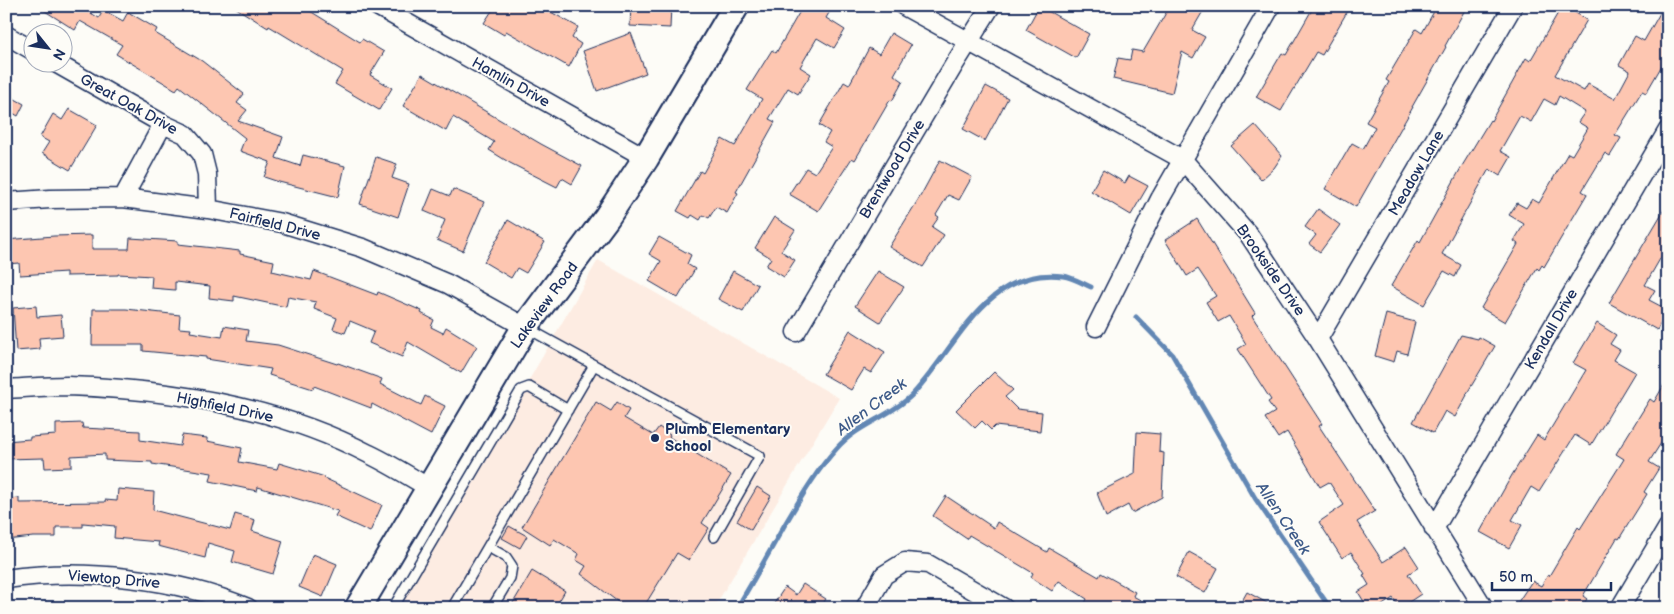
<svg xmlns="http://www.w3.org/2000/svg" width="1674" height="614" font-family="'Balsamiq Sans',sans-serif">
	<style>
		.built { fill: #fdece2 }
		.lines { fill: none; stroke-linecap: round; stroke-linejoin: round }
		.stream { stroke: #6287b4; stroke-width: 5 }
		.building { fill: #fdc6b1; stroke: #1b2f5e }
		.lane-casing { stroke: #1b2f5e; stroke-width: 12 }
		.street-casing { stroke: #1b2f5e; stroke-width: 21 }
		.secondary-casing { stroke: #1b2f5e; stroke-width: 29 }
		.lane { stroke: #fdfcf7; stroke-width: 9 }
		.street { stroke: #fdfcf7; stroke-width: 18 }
		.secondary { stroke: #fdfcf7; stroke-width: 25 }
		.poi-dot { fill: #1b2f5e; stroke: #fdfcf7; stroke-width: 2 }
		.labels { text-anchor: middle; stroke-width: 4; stroke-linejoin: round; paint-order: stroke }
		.street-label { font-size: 15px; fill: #1b2f5e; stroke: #fdfcf7 }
		.poi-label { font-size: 15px; font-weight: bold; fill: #1b2f5e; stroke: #fdfcf7; text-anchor: start }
		.water-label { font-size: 16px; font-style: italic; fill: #3e5b89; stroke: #fdfcf7 }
	</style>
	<rect width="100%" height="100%" fill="#fdfcf7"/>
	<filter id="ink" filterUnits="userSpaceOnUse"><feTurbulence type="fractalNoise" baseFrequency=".02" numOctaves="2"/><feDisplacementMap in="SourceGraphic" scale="10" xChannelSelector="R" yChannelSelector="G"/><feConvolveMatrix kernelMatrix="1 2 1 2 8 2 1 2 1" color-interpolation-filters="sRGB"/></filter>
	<g filter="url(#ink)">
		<path class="built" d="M598,260L839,398L714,608H398Z"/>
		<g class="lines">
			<path class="stream" d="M1136,317L1172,354L1255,498L1330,608
				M737,608C753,581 769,553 784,526C800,499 816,471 837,448C857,425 889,417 911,396C956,350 985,266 1063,276C1072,277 1082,283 1091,287"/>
		</g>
		<path class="building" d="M37,6H79L99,18L103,10L123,21L128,12L157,29L155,33L202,61L244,94L237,103L247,110L238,121L283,137L276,158L300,166L303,155L345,166L338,197L279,182L264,177L270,162L240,151L245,138L179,86L176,90L116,54L122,45L80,21L75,30Z
			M233,6H302L360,42L362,39L384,52L370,75L392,88L379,110L335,84L343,71L269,26L268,28Z
			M495,6H540L578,27L572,38L581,44L569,67L506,31L504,35L484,23Z
			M631,6H671L670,28L630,26Z
			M803,6H833L826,18L845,30L834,48L817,38L800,67L811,74L798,94L788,88L769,119L775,122L736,192L738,193L727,213L716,207L709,218L703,215L700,220L692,215L690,218L677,211L700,171L703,173L722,139L735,146L762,99L747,90L772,50L776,53Z
			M1039,6L1089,34L1076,58L1026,30Z
			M1170,6H1206L1192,30L1205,37L1193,58L1182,52L1172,93L1113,79L1118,58L1130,60L1132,50L1143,52Z
			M1314,6H1337L1347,12L1322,55L1316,52L1281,111L1256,97L1282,53L1286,55Z
			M1437,6H1467L1445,46L1446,47L1412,107H1413L1356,207L1325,189L1352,143L1363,149L1375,127L1366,122L1389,82L1386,80L1416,29L1422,33Z
			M1562,6H1565L1587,20L1555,75L1584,91L1588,84L1615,99L1630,71L1619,65L1635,36L1644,41L1664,6H1668V55L1646,93L1642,91L1615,135L1621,138L1610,156L1605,153L1582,191L1587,194L1544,267L1542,265L1539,270L1537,268L1505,322L1481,308L1518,244L1514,241L1524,224L1509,215L1517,203L1526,208L1532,199L1539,203L1568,153L1572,155L1588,128L1578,122L1585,112L1559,96L1555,105L1544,99L1531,122L1520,116L1500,151L1511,157L1500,176L1489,169L1442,254L1461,265L1455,277L1444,271L1424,305L1391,286L1418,240L1420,242L1462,166L1490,120L1491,121L1526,58L1530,61Z
			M631,33L646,73L597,91L583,51Z
			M891,33L911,45L894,75L903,81L892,101L890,100L855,160L852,158L818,211L789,194L806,168L815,173L832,147L824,142L830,132L819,125L844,82L849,85L869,48L879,54Z
			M422,74L541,144L582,166L572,184L562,178L557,187L510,163L489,150L494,142L453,117L446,131L403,106Z
			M986,86L1008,98L985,141L963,129Z
			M6,94L24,104L18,116L6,109Z
			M69,109L97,125L70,170L42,153L49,142L40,137L53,114L62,120Z
			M1255,125L1282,156L1274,168L1261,180L1231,146Z
			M376,157L397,164L392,178L409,184L398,217L360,204Z
			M940,160L972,177L959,200L948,195L936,215L939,217L932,227L944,235L923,267L889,247L921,195Z
			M1103,170L1125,183L1129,176L1148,186L1131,215L1091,191Z
			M433,189L450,196L453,189L484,202L463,251L437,240L445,220L424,211Z
			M1668,203V254L1664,252L1645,285L1655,290L1649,300L1668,310L1657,330L1609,303Z
			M1318,209L1340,225L1320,252L1309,244L1316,235L1305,227Z
			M774,217L795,230L781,251L795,260L784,277L766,266L771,258L755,248Z
			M1197,219L1255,313L1252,316L1322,424L1319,426L1375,511L1357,522L1383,562L1406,547L1419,567L1408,574L1421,594L1400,608L1393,598L1378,608H1368L1358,592L1369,585L1363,575L1365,574L1351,552L1342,558L1319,522L1344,505L1329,482L1320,487L1287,432L1278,438L1265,418L1275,412L1268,402L1271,400L1238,349L1246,344L1229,316L1218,322L1206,302L1216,296L1198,269L1187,276L1165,240Z
			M508,220L545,242L526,273L517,268L511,278L484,262Z
			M92,235V249H129L130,238L178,241V244L240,251V254L274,261L272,271L311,280L314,271L377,295L378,292L422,311L421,313L434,320L431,327L443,333L446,327L477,346L461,373L408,342L402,357L369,343L374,331L350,321L345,333L333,329L337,318L314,309L316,302L288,297L286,307L234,296V301L209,298L210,286L175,282V290L151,288L152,276L118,274V275L66,276V272L20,275L19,263L6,264V240L54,236Z
			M659,237L691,255L687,264L695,269L678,298L649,281L661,261L649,254Z
			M733,271L758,285L743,312L718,299Z
			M878,271L904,287L880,322L855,306Z
			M36,306L37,317L61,315L63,336L39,338L40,349L16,351L13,308Z
			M93,309H126L180,315L179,328L191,329L190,332L222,337L224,326L248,330L246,341L278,345L337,364L338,363L382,379L380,384L421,405L425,396L445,406L431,435L372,404L371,408L314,386L313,389L269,375L271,369L206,359V357L143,351V345H92Z
			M1386,314L1415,322L1407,354L1397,351L1394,362L1375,356Z
			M1597,323L1616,335L1610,344L1620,350L1614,360L1635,372L1591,445L1575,435L1539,492L1531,487L1512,520L1522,525L1509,548L1480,532L1512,475L1537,435L1544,440L1586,370L1573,363Z
			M850,330L885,352L871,373L864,369L851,390L823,374Z
			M1461,335L1478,339L1479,337L1495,346L1466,395H1467L1455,417L1445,411L1433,433L1413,422Z
			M994,372L1013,390L1005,397L1017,409L1042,412L1040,431L995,426L991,430L982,421L975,428L956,410Z
			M1668,378V432L1649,462L1659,468L1644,492L1647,494L1619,539L1617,538L1583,596L1587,599L1581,608H1527L1518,602L1532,581L1541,586L1548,575L1549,576L1578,527L1580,529L1624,459L1616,454L1650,399L1654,402Z
			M596,402L611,411L617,402L629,410L624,418L653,435L659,427L670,435L669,437L731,475L702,523L709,528L689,560L677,553L643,608H626L581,574L586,566L576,560L579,554L554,539L550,545L522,527Z
			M82,423L83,428L140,431V440L180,446L182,435L207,438V441L242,448L239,462L277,469L279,463L325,477L324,478L382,505L370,532L335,516L338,511L258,487L257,491L210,481L212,473L152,464V462L105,460V454L71,456V467L45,468L44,458L6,459V441L30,439V437L56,435V424Z
			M1137,432L1160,434L1159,452L1164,453L1162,497L1132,513L1128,505L1106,517L1097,493L1135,474Z
			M757,487L771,496L751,530L737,521Z
			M118,489L154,492L153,510L230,530L235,514L255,520L252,531L283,541L273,574L232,562L235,551L208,543L205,558L158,546L159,542L114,538L115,526L83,523V527H56V537H33L6,540V499L19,498V503L105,502V500L117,501Z
			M946,496L994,528L997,522L1047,552L1049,548L1099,577L1101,573L1135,592L1133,596L1155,608H1083L1087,599L1059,581L1052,591L1031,577L1033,573L969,535L967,539L933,516Z
			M509,526L527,536L520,548L502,538Z
			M1189,552L1218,568L1205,593L1176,577Z
			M313,554L337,564L323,597L299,587Z
			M532,571L565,591L555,608H510Z
			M803,584L826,599L820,608H771L785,587L796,595Z
			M1247,592L1276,608H1238Z"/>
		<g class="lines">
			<defs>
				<path id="lane" d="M594,365L760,456L714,537
					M488,547L506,557L512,566L510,578L492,608
					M393,608L521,390L529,387L568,410
					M452,608L594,365L527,328"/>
				<path id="street" d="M377,6L646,158
					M904,6L1182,159L1249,235L1318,339L1484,608
					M6,35L32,50
					M54,62L163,124L185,134L202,154L207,174L208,209
					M123,198L163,124
					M6,202L50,199L123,198L208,209L282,223L363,248L448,284L525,327
					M1096,327L1160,199L1271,6
					M796,332L954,65L991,6
					M1318,339L1513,6
					M6,389C26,388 47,386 67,386C169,389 278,407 369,454C390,464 409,476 429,488
					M1434,529L1668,130
					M6,579C83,568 177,578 248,608
					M865,608L884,575L905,562L928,564L1004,608
					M1620,608L1668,527"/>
				<path id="secondary" d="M358,608L525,327L607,217L646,158L736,6"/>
			</defs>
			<use href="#lane" class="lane-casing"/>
			<use href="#street" class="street-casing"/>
			<use href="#secondary" class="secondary-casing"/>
			<use href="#lane" class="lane"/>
			<use href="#street" class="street"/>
			<use href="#secondary" class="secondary"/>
		</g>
	</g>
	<circle class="poi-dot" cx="655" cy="438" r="5"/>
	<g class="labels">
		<g class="street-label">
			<text transform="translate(511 82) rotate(29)" y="5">Hamlin Drive</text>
			<text transform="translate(129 104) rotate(29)" y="5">Great Oak Drive</text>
			<text transform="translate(892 169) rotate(-59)" y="5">Brentwood Drive</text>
			<text transform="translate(1416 173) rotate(-60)" y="5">Meadow Lane</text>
			<text transform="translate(275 224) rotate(14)" y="5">Fairfield Drive</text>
			<text transform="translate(1271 270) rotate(55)" y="5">Brookside Drive</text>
			<text transform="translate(544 305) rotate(-54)" y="5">Lakeview Road</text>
			<text transform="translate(1551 329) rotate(-60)" y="5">Kendall Drive</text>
			<text transform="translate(225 407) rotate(12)" y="5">Highfield Drive</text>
			<text transform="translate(114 579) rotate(5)" y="5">Viewtop Drive</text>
		</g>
		<g class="poi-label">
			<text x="665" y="434">Plumb Elementary<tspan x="665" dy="17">School</tspan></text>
		</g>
		<g class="water-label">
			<text transform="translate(871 406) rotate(-37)" y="6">Allen Creek</text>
			<text transform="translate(1284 518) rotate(56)" y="6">Allen Creek</text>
		</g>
	</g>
	<rect width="1674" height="614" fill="none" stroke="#fdfcf7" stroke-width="25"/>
	<rect x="12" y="12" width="1649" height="589" fill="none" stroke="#1b2f5e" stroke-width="2" filter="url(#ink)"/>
	<g transform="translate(48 48) rotate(120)"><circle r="24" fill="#fdfcf7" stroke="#a3aaba"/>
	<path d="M0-4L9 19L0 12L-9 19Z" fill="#1b2f5e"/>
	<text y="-8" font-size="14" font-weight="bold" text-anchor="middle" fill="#1b2f5e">N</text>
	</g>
	<path d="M1492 582v8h119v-8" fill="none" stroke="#1b2f5e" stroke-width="2.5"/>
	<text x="1499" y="582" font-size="15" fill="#1b2f5e" stroke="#fdfcf7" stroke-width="4" paint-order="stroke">50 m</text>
</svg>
